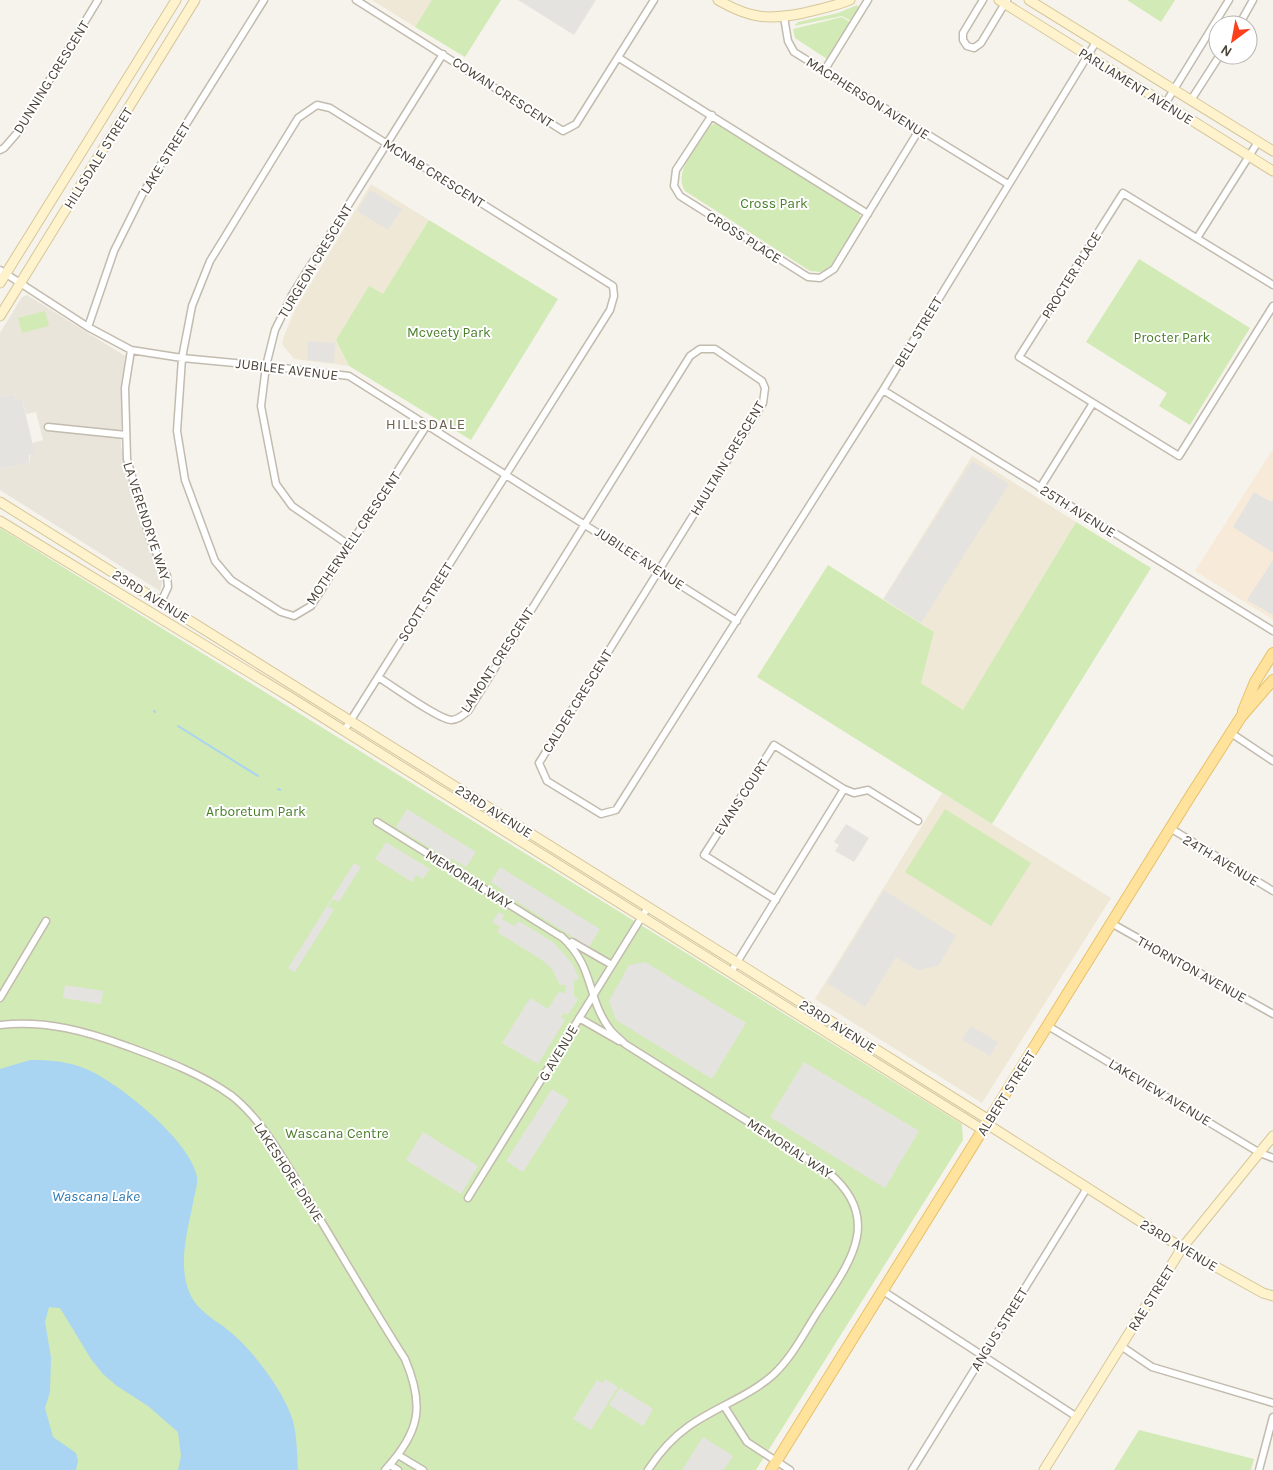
<svg xmlns="http://www.w3.org/2000/svg" width="1273" height="1470" font-family="Karla,sans-serif">
	<style>
		.residential { fill: #eae5da }
		.commercial { fill: #f7ead8 }
		.education { fill: #efe8d6 }
		.green { fill: #d2eab5 }
		.parking { fill: #e5e3e0 }
		.water { fill: #a9d4f2 }
		.lines { fill: none; stroke-linecap: round; stroke-linejoin: round }
		.stream { stroke: #a9d4f2; stroke-width: 2 }
		.street-casing { stroke: #c2bbae; stroke-width: 9 }
		.secondary-casing { stroke: #d6c79b; stroke-width: 11 }
		.primary-casing { stroke: #e6c16a; stroke-width: 12 }
		.street { stroke: #fff; stroke-width: 6 }
		.secondary { stroke: #fff3cd; stroke-width: 9 }
		.primary { stroke: #ffe39c; stroke-width: 10 }
		.labels { text-anchor: middle; stroke-width: 4; stroke-linejoin: round; paint-order: stroke }
		.street-label { font-size: 14px; fill: #4b4439; stroke: #fff }
		.park-label { font-size: 14px; fill: #4a7f2a; stroke: #fff }
		.neighbourhood-label { font-size: 15px; letter-spacing: 1px; fill: #6e6250; stroke: #fff }
		.water-label { font-size: 15px; font-style: italic; fill: #2e7ab2; stroke: #fff }
	</style>
	<rect width="100%" height="100%" fill="#f6f3ec"/>
	<path class="residential" d="M27,295L125,356L122,390L121,446L140,521L163,579L160,591L0,490V469L29,463L32,443L43,440L36,412L26,414L22,399L16,400L14,394L0,397V333L22,297Z"/>
	<path class="commercial" d="M1273,449V620L1195,571Z"/>
	<path class="education" d="M372,0H432L415,27Z
		M371,184L429,220L383,295L369,287L336,340L349,366L294,359L282,344L284,336L295,310Z
		M972,456L1076,522L963,711L921,683L934,632L883,599Z
		M942,793L1111,898L982,1103L815,999Z"/>
	<path class="green" d="M432,0H501L465,57L415,27Z
		M1127,0H1175L1161,22Z
		M857,5L859,8L851,21L842,16L794,26L798,22L838,13Z
		M842,17L850,22L827,59L795,38L793,29Z
		M718,123L859,211L861,219L830,267L821,272L810,271L685,191C672,171 700,142 710,125Z
		M429,220L558,299L471,440L349,366L336,340L369,286L383,294Z
		M1139,259L1250,328L1190,425L1159,406L1167,393L1086,342Z
		M45,311L49,326L22,333L18,318Z
		M1076,522L1151,568L992,824L757,677L828,565L934,632L921,683L963,710Z
		M0,528L962,1124L963,1140L756,1470H0Z
		M945,809L1031,863L991,926L905,872Z
		M1139,1430L1254,1459L1251,1470H1114Z"/>
	<path class="parking" d="M518,0H596L574,35Z
		M370,190L402,209L388,230L357,211Z
		M308,341L335,343L334,363L307,360Z
		M14,394L16,400L22,399L35,454L29,455V463L0,469V397Z
		M972,461L1009,484L921,623L884,599Z
		M1254,492L1271,502L1273,499V553L1233,527Z
		M1273,560V615L1247,600Z
		M407,809L476,852L466,867L452,859L450,860L396,827Z
		M846,824L869,838L854,862L835,851L839,845L834,842Z
		M386,842L430,869L423,879L416,875L412,882L375,859Z
		M354,863L361,867L339,902L333,899L328,906L334,910L295,972L288,968Z
		M500,867L600,929L589,947L503,893L504,891L491,882Z
		M884,890L956,936L938,966L917,970L896,957L865,1007L827,983Z
		M499,912L504,915L502,919L514,926L519,921L553,942L572,963L579,979L574,981V996L578,999L568,1015L563,1013L561,1017L565,1020L538,1064L502,1043L530,998L548,1009L559,992L565,993L566,985H560L552,969L542,960L497,932L500,927L492,922Z
		M645,962L746,1023L712,1079L616,1020L609,1001L629,965Z
		M65,985L103,991L101,1004L63,998Z
		M971,1026L998,1042L990,1056L962,1040Z
		M804,1062L919,1131L885,1188L770,1117Z
		M552,1089L569,1100L523,1172L506,1161Z
		M423,1132L478,1166L461,1194L406,1160Z
		M605,1379L618,1387L591,1430L573,1419L597,1380L603,1383Z
		M620,1388L653,1409L643,1426L609,1405Z
		M703,1437L733,1456L724,1470H682Z"/>
	<path class="water" d="M30,1060C49,1060 68,1061 86,1069C118,1082 191,1141 197,1177C198,1185 194,1196 193,1203C187,1233 177,1268 191,1296C201,1315 222,1323 236,1337C257,1356 285,1394 293,1421C297,1437 297,1454 298,1470H178L181,1456L178,1432L148,1406L117,1386L103,1374L91,1359L60,1308L49,1307L45,1322L51,1357L50,1392L45,1408L53,1437L76,1453L78,1461L76,1470H0V1069Z"/>
	<g class="lines">
		<path class="stream" d="M154,711L155,712
			M178,726L258,776
			M278,789L280,790"/>
		<defs>
			<path id="street" d="M356,0L563,131L576,124L654,0
				M983,0L963,33V40L967,46L974,48L981,43L1007,0
				M784,17L788,41L794,52L1008,184
				M1239,25L1253,0
				M619,58L868,214
				M824,71L868,0
				M1191,100L1220,55
				M1165,104L1229,0
				M712,115L676,170L674,186L680,196L808,277L820,278L834,269L919,130
				M0,150L4,148L18,132L98,0
				M1197,238L1258,142
				M0,270L88,327L131,350L182,358L266,366L349,376L737,621
				M1273,285L1123,193L1019,357L1179,456L1273,306
				M88,327L114,251L143,193L264,0
				M131,350L125,388L127,459L150,539L167,576L168,587L161,602
				M883,390L1273,631
				M48,427L126,435
				M1040,488L1093,403
				M349,545L292,506L276,484L261,406L266,366L275,330L292,295L443,54
				M378,677C391,685 438,719 451,720C458,720 463,715 468,711L690,356L700,349H715L762,381L765,388L763,403L539,763L547,781L601,814L616,810L883,390L1096,42
				M344,731L610,310L614,296L613,286L330,108L317,105L298,118L210,261L192,306L182,358L177,431L185,480L215,561L231,580L281,612L294,616L311,606L427,425
				M1231,733L1273,761
				M377,822L563,938
				M1170,828L1273,891
				M776,900L704,855L774,745L844,789L854,793L868,790L918,821
				M1111,923L1273,1014
				M561,936C595,967 586,996 609,1028C613,1034 620,1039 625,1044L828,1172C887,1221 846,1267 815,1316C802,1337 791,1358 773,1375C748,1397 716,1407 689,1426C672,1438 659,1453 648,1470
				M572,942L612,965
				M731,972L844,789
				M0,998L46,921
				M579,1018L619,1041
				M0,1025C46,1020 86,1031 129,1047C164,1060 202,1074 232,1096C265,1122 290,1171 312,1206C343,1257 373,1309 405,1359C425,1406 420,1432 385,1470
				M1048,1026L1260,1153L1273,1158
				M468,1198L648,907
				M883,1291L1077,1417
				M1121,1346L1152,1367L1273,1403
				M724,1406L747,1442L790,1470
				M398,1455L423,1470
				M390,1465L398,1470
				M912,1470L1087,1188
				M1259,1470L1273,1417"/>
			<path id="secondary" d="M718,0C750,19 769,20 804,13C820,9 835,6 850,0
				M999,0L1273,171
				M1029,0L1273,151
				M0,283L176,0
				M0,316L195,0
				M0,502L989,1120
				M0,521L290,697L983,1130
				M987,1124L1182,1248L1263,1293L1273,1296
				M1044,1470L1182,1248L1273,1136"/>
			<path id="primary" d="M1243,711L1255,682L1273,653
				M771,1470L1191,795L1241,717L1273,680"/>
		</defs>
		<use href="#street" class="street-casing"/>
		<use href="#secondary" class="secondary-casing"/>
		<use href="#primary" class="primary-casing"/>
		<use href="#street" class="street"/>
		<use href="#secondary" class="secondary"/>
		<use href="#primary" class="primary"/>
	</g>
	<g class="labels">
		<g class="street-label">
			<text transform="translate(51 77) rotate(-58)" y="5">DUNNING CRESCENT</text>
			<text transform="translate(1136 86) rotate(32)" y="5">PARLIAMENT AVENUE</text>
			<text transform="translate(503 92) rotate(33)" y="5">COWAN CRESCENT</text>
			<text transform="translate(868 98) rotate(32)" y="5">MACPHERSON AVENUE</text>
			<text transform="translate(98 158) rotate(-58)" y="5">HILLSDALE STREET</text>
			<text transform="translate(165 158) rotate(-58)" y="5">LAKE STREET</text>
			<text transform="translate(434 173) rotate(32)" y="5">MCNAB CRESCENT</text>
			<text transform="translate(744 237) rotate(32)" y="5">CROSS PLACE</text>
			<text transform="translate(315 261) rotate(-59)" y="5">TURGEON CRESCENT</text>
			<text transform="translate(1071 275) rotate(-58)" y="5">PROCTER PLACE</text>
			<text transform="translate(918 332) rotate(-59)" y="5">BELL STREET</text>
			<text transform="translate(287 369) rotate(7)" y="5">JUBILEE AVENUE</text>
			<text transform="translate(727 458) rotate(-59)" y="5">HAULTAIN CRESCENT</text>
			<text transform="translate(1078 511) rotate(32)" y="5">25TH AVENUE</text>
			<text transform="translate(147 521) rotate(72)" y="5">LA VERENDRYE WAY</text>
			<text transform="translate(353 538) rotate(-56)" y="5">MOTHERWELL CRESCENT</text>
			<text transform="translate(640 558) rotate(33)" y="5">JUBILEE AVENUE</text>
			<text transform="translate(151 596) rotate(32)" y="5">23RD AVENUE</text>
			<text transform="translate(425 602) rotate(-58)" y="5">SCOTT STREET</text>
			<text transform="translate(497 660) rotate(-57)" y="5">LAMONT CRESCENT</text>
			<text transform="translate(577 701) rotate(-58)" y="5">CALDER CRESCENT</text>
			<text transform="translate(741 797) rotate(-57)" y="5">EVANS COURT</text>
			<text transform="translate(494 811) rotate(32)" y="5">23RD AVENUE</text>
			<text transform="translate(1221 860) rotate(31)" y="5">24TH AVENUE</text>
			<text transform="translate(469 879) rotate(32)" y="5">MEMORIAL WAY</text>
			<text transform="translate(1192 969) rotate(29)" y="5">THORNTON AVENUE</text>
			<text transform="translate(838 1026) rotate(32)" y="5">23RD AVENUE</text>
			<text transform="translate(558 1053) rotate(-59)" y="5">G AVENUE</text>
			<text transform="translate(1160 1092) rotate(31)" y="5">LAKEVIEW AVENUE</text>
			<text transform="translate(1006 1093) rotate(-58)" y="5">ALBERT STREET</text>
			<text transform="translate(790 1148) rotate(33)" y="5">MEMORIAL WAY</text>
			<text transform="translate(289 1172) rotate(57)" y="5">LAKESHORE DRIVE</text>
			<text transform="translate(1179 1245) rotate(31)" y="5">23RD AVENUE</text>
			<text transform="translate(1151 1298) rotate(-58)" y="5">RAE STREET</text>
			<text transform="translate(999 1329) rotate(-58)" y="5">ANGUS STREET</text>
		</g>
		<g class="park-label">
			<text x="774" y="208">Cross Park</text>
			<text x="449" y="337">Mcveety Park</text>
			<text x="1172" y="342">Procter Park</text>
			<text x="256" y="816">Arboretum Park</text>
			<text x="337" y="1138">Wascana Centre</text>
		</g>
		<g class="neighbourhood-label">
			<text x="426" y="429">HILLSDALE</text>
		</g>
		<g class="water-label">
			<text x="96" y="1201">Wascana Lake</text>
		</g>
	</g>
	<g transform="translate(1233 40) rotate(212)"><circle r="24" fill="#ffffff" stroke="#b7b4b0"/>
	<path d="M0-4L9 19L0 12L-9 19Z" fill="#fc3f1d"/>
	<text y="-8" font-size="14" font-weight="bold" text-anchor="middle" fill="#4b4439">N</text>
	</g>
</svg>
